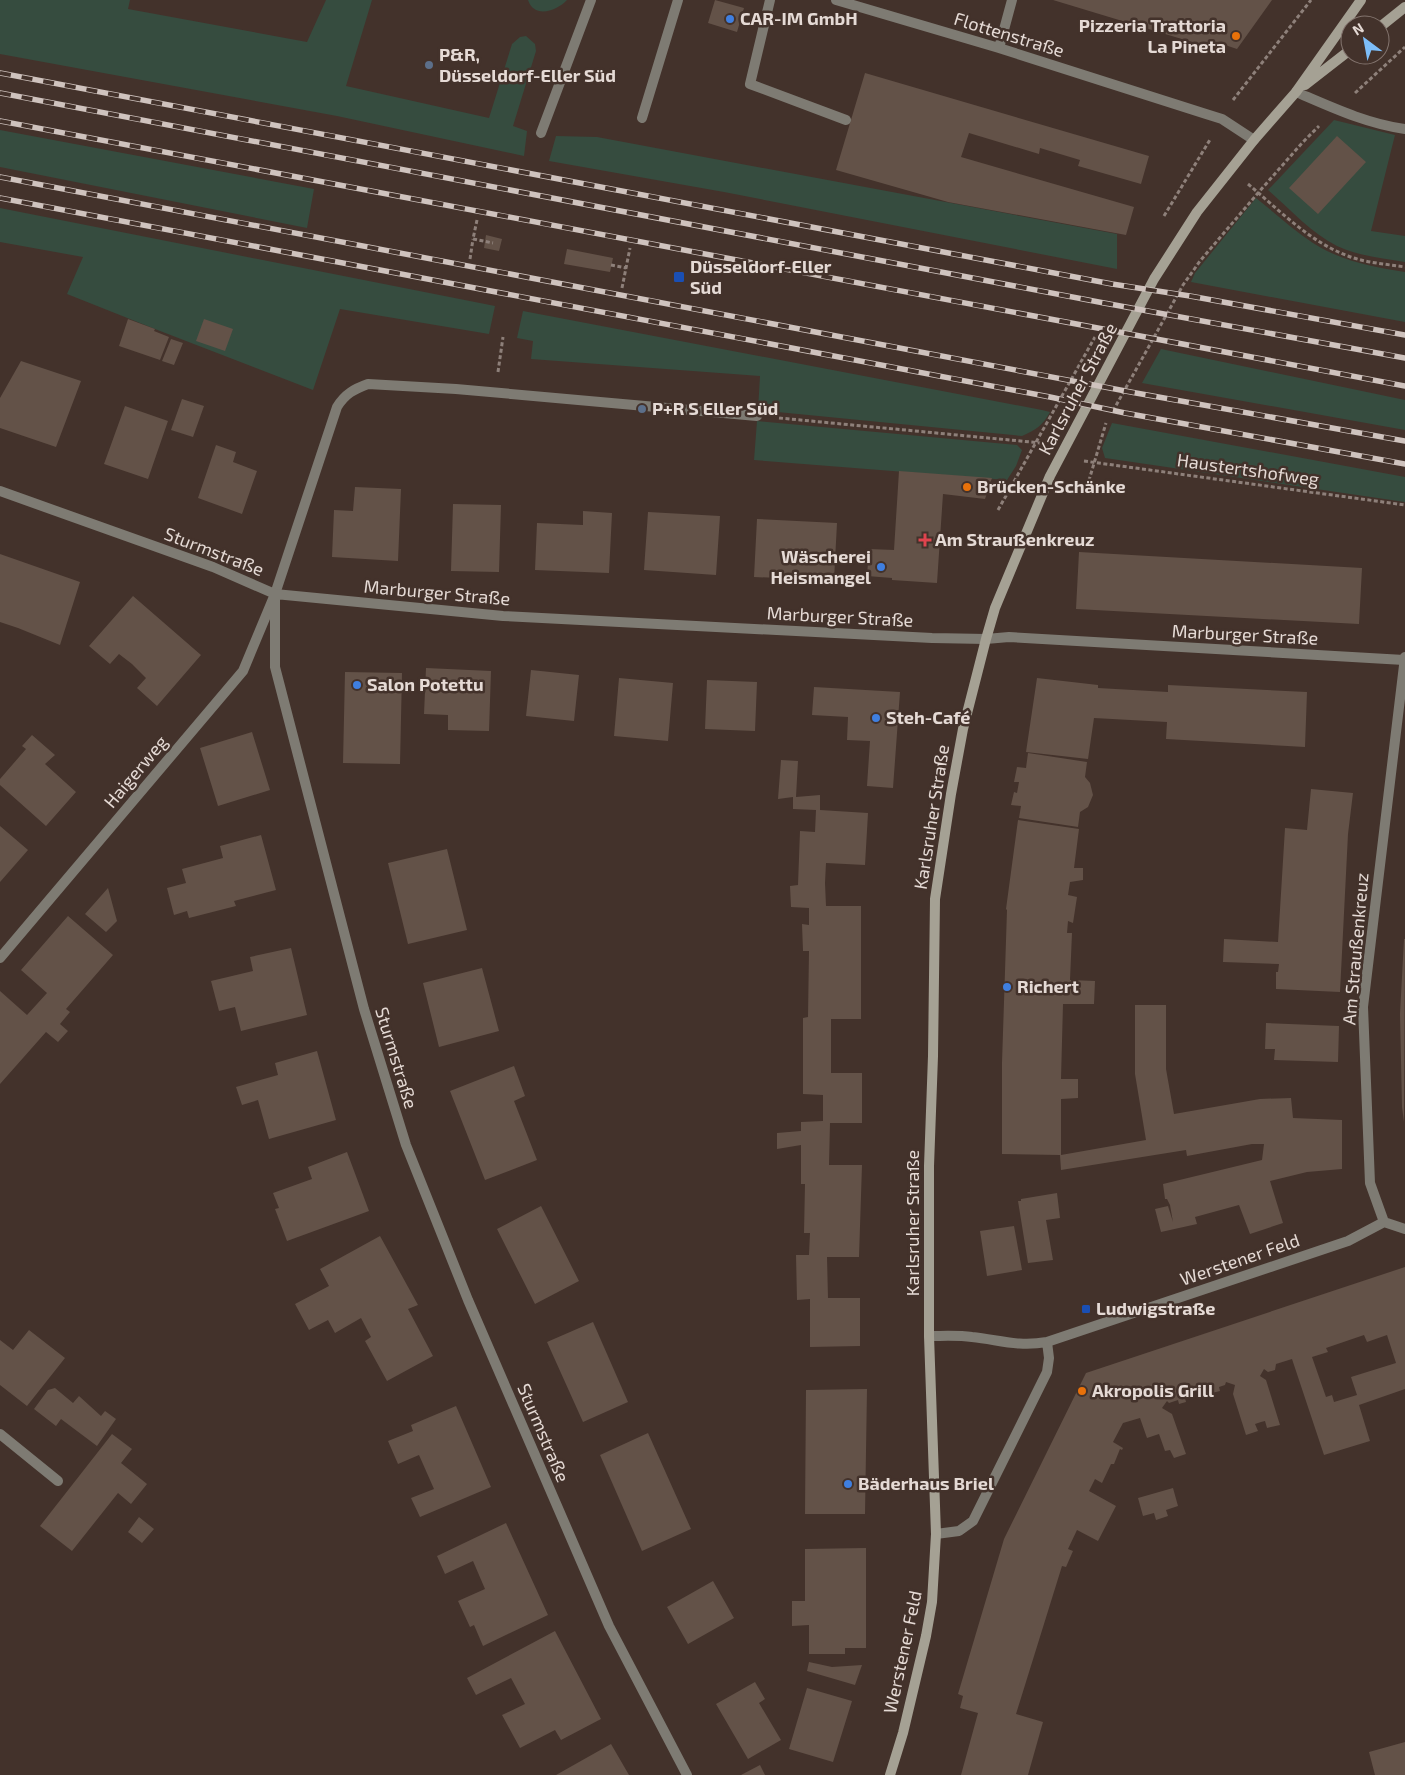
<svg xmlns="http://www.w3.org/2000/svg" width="1405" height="1775" font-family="'Exo 2',sans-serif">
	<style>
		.green { fill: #364c3f }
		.building { fill: #635248; fill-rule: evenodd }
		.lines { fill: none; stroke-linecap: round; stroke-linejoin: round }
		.path { stroke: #8e807a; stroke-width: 3; stroke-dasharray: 4 2.5; stroke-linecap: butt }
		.service { stroke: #7e7b73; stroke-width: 10 }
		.minor { stroke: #7e7b73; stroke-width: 10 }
		.secondary { stroke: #a5a194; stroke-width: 10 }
		.rail-casing { stroke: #cfc3be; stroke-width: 5.5 }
		.rail { stroke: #43322b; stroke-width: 4; stroke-dasharray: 11; stroke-linecap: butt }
		.shop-dot { fill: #3f7fe0; stroke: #43322b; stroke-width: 2 }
		.food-dot { fill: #e8710a; stroke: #43322b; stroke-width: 2 }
		.service-dot { fill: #5c6f8a; stroke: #43322b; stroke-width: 2 }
		.transit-dot { fill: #1a4fb4; stroke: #43322b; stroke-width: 2 }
		.health-dot { fill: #e0444e; stroke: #43322b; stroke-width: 2 }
		.labels { text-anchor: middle; stroke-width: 5; stroke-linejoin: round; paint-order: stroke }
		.poi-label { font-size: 18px; font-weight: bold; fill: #e5dad5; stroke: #43322b; text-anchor: start }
		.street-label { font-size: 18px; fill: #e5dad5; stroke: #43322b }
	</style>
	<rect width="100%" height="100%" fill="#43322b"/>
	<path class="green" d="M0,0H130L128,9L307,42L326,0H372L346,86L489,118L512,44L520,37L526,36L535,44L536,51L513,126L527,131L524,156L337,116L0,54Z
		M528,0H567C557,11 534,19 528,0Z
		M1334,120L1395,135L1371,231L1405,236V262C1383,258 1358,256 1337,246C1311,233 1290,209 1268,190Z
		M0,130L314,189L307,228L0,167Z
		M556,136L597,137L1117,234V269L724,192L549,161Z
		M1256,198C1275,213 1293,230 1313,243C1341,261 1373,267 1405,272V322L1191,282L1195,273Z
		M0,208L495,306L489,334L340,309L313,390L155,329L67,294L83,257L0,242Z
		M523,311L1042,410L1050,412C1043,425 1036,430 1022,436L758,410L760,376L531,359L533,341L517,338Z
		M1161,349L1405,400V430L1142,383Z
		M757,421L1017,445L1022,450L1016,466L1007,480L754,460Z
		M1112,423L1405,477V502L1105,458L1102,448Z"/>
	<path class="building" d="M715,0L744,8L737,32L708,23Z
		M1053,0H1272L1237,49L1219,43L1218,50Z
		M865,73L1149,156L1141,184L1078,166L1080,160L1040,148L1039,154L969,133L961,157L1134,207L1126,235L948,202L836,170Z
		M1337,136L1366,162L1318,214L1289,188Z
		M486,235L502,239L499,251L484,248Z
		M567,249L613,258L610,272L564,264Z
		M128,319L155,329L154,331L169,337L160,360L119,346Z
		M204,319L233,329L225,351L196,341Z
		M171,339L183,343L174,365L162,361Z
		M21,361L81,381L56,447L0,428V398Z
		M182,399L204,406L193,437L171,430Z
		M125,406L168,421L148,479L104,464Z
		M216,445L236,452L233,462L257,471L242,514L198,498Z
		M899,471L992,478L985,499L943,494L937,583L892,580V578L867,576L869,549L894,550Z
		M355,487L401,489L398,561L332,557L334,510L353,511Z
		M453,504L501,505L499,572L451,571Z
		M583,511L612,513L609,573L535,570L537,523L583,525Z
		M648,512L720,516L716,575L644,570Z
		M757,519L837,523L834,580L754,577Z
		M1079,552L1362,568L1359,624L1076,609Z
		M0,554L80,582L60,645L18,628L0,622Z
		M133,596L201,655L157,706L137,688L146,678L132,664L119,654L110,664L89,646Z
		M426,668L491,671L489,731L448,730V715L424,714Z
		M531,670L579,675L574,721L526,716Z
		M345,672L402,673L400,764L343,763Z
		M619,678L673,683L668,741L614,736Z
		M1037,678L1098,685V688L1168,692V685L1307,692L1305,747L1166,739L1167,722L1094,718L1088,759L1026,752Z
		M707,680L757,682L755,731L705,729Z
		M814,687L900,692L893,788L867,786L870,741L847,740L848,717L812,715Z
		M252,732L270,790L218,806L200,748Z
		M32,735L55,755L45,764L76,792L46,826L0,785V779L26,749L22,746Z
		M1028,753L1087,762L1085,777L1090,783L1093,795L1088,807L1080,812L1078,827L1019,818L1021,806L1011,805L1014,792L1017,793L1019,782H1014L1017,767L1026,768Z
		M781,760L798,761L796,797L820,795V810L868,813L865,865L826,863L825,883L826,906H861V1019H831V1073H862V1123H830L829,1165H862L859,1257H827L828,1298H860V1346L810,1347V1299L797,1300L796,1255H809L810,1233H804L805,1184H801V1145L777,1149V1133L801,1131V1122L823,1121V1095L803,1094V1018L808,1017L809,951H803L802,924L809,925V908L791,907L790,886L798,885L800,831L815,832L816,810L793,809V797L778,799Z
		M1311,789L1353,793L1348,834L1340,992L1276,989V972H1278L1279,964L1223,962L1224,939L1278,942L1285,828L1307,830Z
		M1018,820L1079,829L1074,868H1083V880L1070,882L1068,895L1077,897L1073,923L1068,921L1067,933H1072L1070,980L1095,981L1094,1004H1063L1061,1079H1078V1098L1061,1099V1155L1146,1140L1135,1074V1005H1166V1069L1174,1114L1260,1099L1291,1098L1293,1118L1342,1120V1169L1307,1172L1270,1181L1283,1223L1250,1234L1239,1205L1195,1217L1197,1224L1161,1232L1155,1209L1168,1206L1173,1222L1170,1205L1167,1199H1165L1163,1184L1262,1160L1264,1144H1252L1187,1156L1186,1150L1061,1170L1060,1155L1002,1154V1063L1007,910L1006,909Z
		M0,826L28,850L0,882Z
		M261,835L276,890L234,901L236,906L189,918L187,911L174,915L167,888L186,883L182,869L223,858L220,846Z
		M447,849L467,930L408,944L388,863Z
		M108,888L117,921L106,932L85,914Z
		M68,916L113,955L66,1009L70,1012L60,1024L68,1031L58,1042L46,1032L0,1084V991L27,1015L47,993L21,970Z
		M1404,939H1405L1404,1122L1402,1107L1400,1014Z
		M291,948L307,1015L241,1031L235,1007L219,1011L211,981L253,971L250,957Z
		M482,968L499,1031L439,1047L423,983Z
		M1266,1023L1339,1026L1338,1062L1274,1060L1275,1049H1265Z
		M317,1051L336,1120L269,1139L258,1100L242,1105L236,1087L278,1075L275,1063Z
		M514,1066L525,1096L514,1101L537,1160L485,1180L450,1091Z
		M347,1152L369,1211L287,1241L275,1209L279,1208L273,1193L312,1179L308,1167Z
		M1057,1193L1060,1218L1046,1220L1053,1260L1028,1263L1018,1201H1021V1199Z
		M541,1206L579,1281L535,1304L497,1229Z
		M1014,1226L1022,1270L987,1276L980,1231Z
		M380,1236L418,1305L408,1309L433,1356L387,1381L365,1341L371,1337L361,1318L335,1333L328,1320L309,1330L295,1304L329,1286L320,1269Z
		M1405,1267V1389L1359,1405L1370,1441L1324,1455L1292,1359L1276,1364L1275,1370L1268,1372L1264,1369L1260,1376L1266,1380L1280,1425L1267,1428L1265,1421L1261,1422L1255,1424L1258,1431L1246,1435L1233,1394L1235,1385L1226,1382L1225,1385L1219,1387L1220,1391L1212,1393L1210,1386L1197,1389L1184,1394L1186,1402L1179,1404L1178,1400L1169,1403L1167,1401L1162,1408L1172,1414L1186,1454L1174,1458L1170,1450L1165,1451L1159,1434L1147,1438L1140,1418L1123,1423L1113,1442L1123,1448L1122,1450L1120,1449L1114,1464H1111L1102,1483L1095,1479L1089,1491L1116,1506L1098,1541L1077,1530L1068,1549L1073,1551L1066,1567L1062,1566L1016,1714L1043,1722L1028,1775H961L978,1713L960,1708L963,1696L958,1694L1004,1539L1086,1373ZM1364,1335L1367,1342L1387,1335L1396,1363L1351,1377L1357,1395L1334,1402L1332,1395L1326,1397L1312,1357L1328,1352L1326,1348Z
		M593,1322L628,1402L583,1422L547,1342Z
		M29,1330L65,1358L27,1406L0,1385V1340L13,1350Z
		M55,1388L73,1403L79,1396L101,1416L105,1411L116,1419L97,1446L61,1419L56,1426L34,1409L48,1390Z
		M867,1389L865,1514H805L806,1390Z
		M456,1406L491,1487L420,1517L411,1498L434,1489L419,1455L398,1464L388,1441L413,1431L411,1425Z
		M648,1433L691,1529L642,1551L600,1455Z
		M112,1434L132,1449L121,1463L147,1484L131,1504L118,1493L72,1551L40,1526Z
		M1173,1488L1178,1506L1166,1510L1168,1516L1156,1520L1154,1513L1143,1516L1138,1498Z
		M139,1517L154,1529L142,1543L128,1532Z
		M506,1523L548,1615L483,1646L474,1625L470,1627L458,1601L485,1589L473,1561L445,1574L437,1556Z
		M866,1548V1648H845V1654H809V1625L792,1626V1601H805V1549Z
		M713,1581L734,1618L688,1644L667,1607Z
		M555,1631L601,1719L561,1740L555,1730L520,1748L502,1715L525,1704L511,1678L476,1695L467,1678Z
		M809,1662L832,1667L862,1665L855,1685L807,1671Z
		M755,1682L765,1699L759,1703L781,1740L748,1759L716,1704Z
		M807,1688L852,1701L833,1762L789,1749Z
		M1405,1742V1775H1375L1369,1752Z
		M611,1744L629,1775H556Z
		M760,1765L765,1775H741Z"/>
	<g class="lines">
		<path class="path" d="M1355,93L1405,47
			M1233,100L1311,0
			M1248,184C1279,210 1310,242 1348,256C1366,263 1386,264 1405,267
			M1164,216L1211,138
			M477,220L473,239L493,243
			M470,259L473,239
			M611,265L626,268
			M622,288L630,248
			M498,372L503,337
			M1113,411L1183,285L1200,261L1258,193L1302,143L1319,126
			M779,418L1041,443
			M1084,461L1405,505
			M1087,487L1106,423
			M998,510L1095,337"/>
		<path class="service" d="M770,0L750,84L846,120
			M1296,92C1331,107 1367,124 1405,129
			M642,118L678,0
			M541,133L591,0
			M275,594L337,407C345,394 354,389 368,384L456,389L757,416"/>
		<path class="minor" d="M836,0L999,48L1206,114L1222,119L1254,140
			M999,48L1012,0
			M0,491L213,567L275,594L503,616L932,638L986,639L1009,637L1404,660
			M275,594V667L364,1009L406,1145L468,1300L609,1626L687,1775
			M0,958L243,671L273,599
			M1384,1222L1370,1183L1363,1007L1405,657
			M1384,1222L1405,1229
			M929,1336C943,1336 958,1335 972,1337C1000,1340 1018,1347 1047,1342L1348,1241L1384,1222
			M0,1434L58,1481
			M936,1534L959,1531L973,1521L1047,1372L1049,1358L1047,1342"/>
		<path class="secondary" d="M1380,27L1405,7
			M1305,85L1350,50
			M890,1775L903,1733L926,1636L932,1602L936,1534L929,1336V1166L933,1056L935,899L951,794L963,729L986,639L995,608L1050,476L1154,279L1197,212L1254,140L1296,92L1361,0"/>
		<defs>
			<path id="rail" d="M0,73L1112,284L1190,296L1405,335
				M0,93L1104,303L1405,358
				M0,121L1405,386
				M0,177L1136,393L1405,441
				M0,198L1050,397L1125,413L1405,464"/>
		</defs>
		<use href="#rail" class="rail-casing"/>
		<use href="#rail" class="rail"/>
	</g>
	<g class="shop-dot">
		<circle cx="730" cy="19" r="5"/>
		<circle cx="881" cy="567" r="5"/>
		<circle cx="357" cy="685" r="5"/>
		<circle cx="876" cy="718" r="5"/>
		<circle cx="1007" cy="987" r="5"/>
		<circle cx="848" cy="1484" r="5"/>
	</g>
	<g class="food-dot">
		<circle cx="1236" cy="36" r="5"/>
		<circle cx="967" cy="487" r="5"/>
		<circle cx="1082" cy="1391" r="5"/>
	</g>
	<g class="service-dot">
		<circle cx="429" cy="65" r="5"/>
		<circle cx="642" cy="409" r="5"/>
	</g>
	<g class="transit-dot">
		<rect x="673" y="271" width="12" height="12" rx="2.5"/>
		<rect x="1081" y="1304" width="10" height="10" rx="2.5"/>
	</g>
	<path class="health-dot" d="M922.5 532.5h5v5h5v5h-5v5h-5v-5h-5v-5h5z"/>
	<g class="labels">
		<g class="poi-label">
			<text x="740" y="25">CAR-IM GmbH</text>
			<text x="1226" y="32" text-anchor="end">Pizzeria Trattoria<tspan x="1226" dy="21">La Pineta</tspan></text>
			<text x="439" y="61">P&amp;R,<tspan x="439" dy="21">Düsseldorf-Eller Süd</tspan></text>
			<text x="690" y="273">Düsseldorf-Eller<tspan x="690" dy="21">Süd</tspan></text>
			<text x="652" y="415">P+R S Eller Süd</text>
			<text x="977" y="493">Brücken-Schänke</text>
			<text x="935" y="546">Am Straußenkreuz</text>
			<text x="871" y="563" text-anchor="end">Wäscherei<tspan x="871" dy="21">Heismangel</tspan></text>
			<text x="367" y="691">Salon Potettu</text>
			<text x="886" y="724">Steh-Café</text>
			<text x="1017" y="993">Richert</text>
			<text x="1096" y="1315">Ludwigstraße</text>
			<text x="1092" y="1397">Akropolis Grill</text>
			<text x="858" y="1490">Bäderhaus Briel</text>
		</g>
		<g class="street-label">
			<text transform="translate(1009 35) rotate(17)" y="6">Flottenstraße</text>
			<text transform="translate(1078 389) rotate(-62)" y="6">Karlsruher Straße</text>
			<text transform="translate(1248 470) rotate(8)" y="6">Haustertshofweg</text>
			<text transform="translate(214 552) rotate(21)" y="6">Sturmstraße</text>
			<text transform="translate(437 593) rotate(5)" y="6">Marburger Straße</text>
			<text transform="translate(840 617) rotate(3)" y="6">Marburger Straße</text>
			<text transform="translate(1245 635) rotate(3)" y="6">Marburger Straße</text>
			<text transform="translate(136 772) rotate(-50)" y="6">Haigerweg</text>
			<text transform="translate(932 817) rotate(-81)" y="6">Karlsruher Straße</text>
			<text transform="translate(1356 949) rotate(-85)" y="6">Am Straußenkreuz</text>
			<text transform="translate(396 1058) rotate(73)" y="6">Sturmstraße</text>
			<text transform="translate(913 1223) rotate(-90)" y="6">Karlsruher Straße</text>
			<text transform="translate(1240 1260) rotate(-19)" y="6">Werstener Feld</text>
			<text transform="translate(543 1433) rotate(67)" y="6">Sturmstraße</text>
			<text transform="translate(903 1652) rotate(-78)" y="6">Werstener Feld</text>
		</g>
	</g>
	<g transform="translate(1365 40) rotate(328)"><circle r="24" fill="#43322b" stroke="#84756f"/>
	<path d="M0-4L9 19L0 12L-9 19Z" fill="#7dbef9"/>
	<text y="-8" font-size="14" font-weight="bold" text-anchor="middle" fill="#e5dad5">N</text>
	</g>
</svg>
